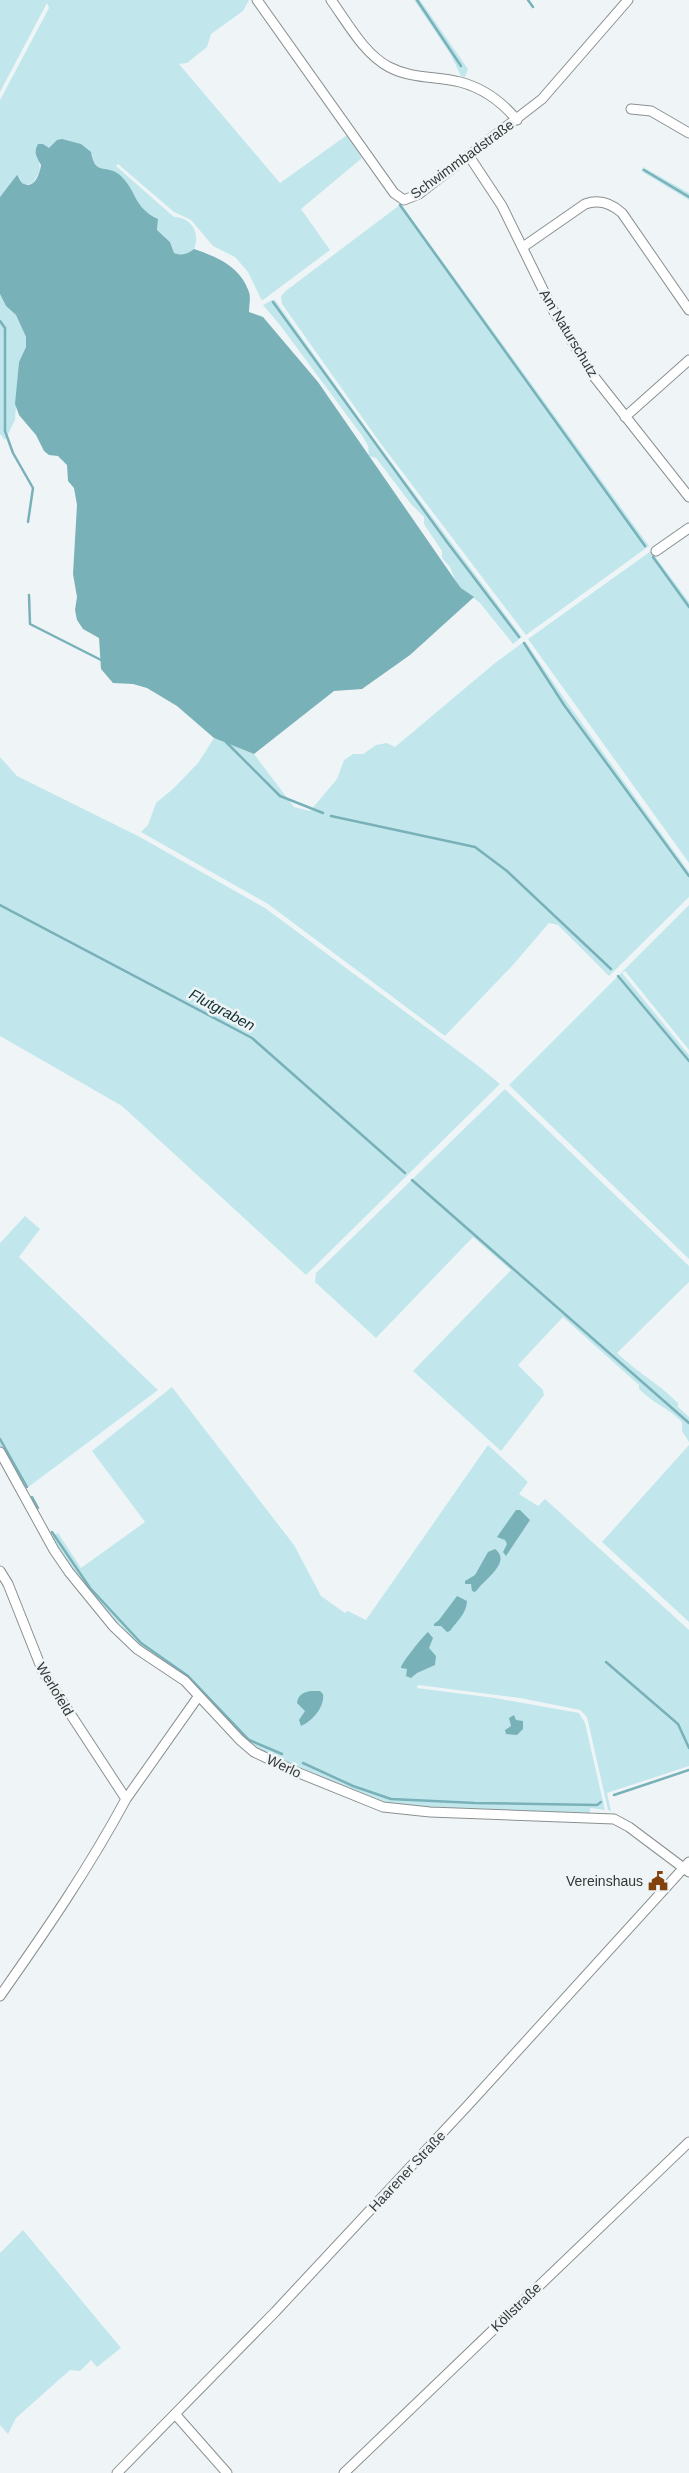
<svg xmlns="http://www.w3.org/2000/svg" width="689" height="2473" font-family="Arial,sans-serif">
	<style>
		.green { fill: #c1e7ed }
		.water { fill: #79b1b9 }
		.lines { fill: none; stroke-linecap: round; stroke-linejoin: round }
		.stream { stroke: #79b1b9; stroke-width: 2.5 }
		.minor-casing { stroke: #8a9091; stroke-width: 11 }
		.minor { stroke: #fff; stroke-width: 9 }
		.labels { text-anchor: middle; stroke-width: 5; stroke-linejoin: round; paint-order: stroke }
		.street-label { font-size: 14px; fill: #353737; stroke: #eff5f6 }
		.poi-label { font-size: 14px; fill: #353737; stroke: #eff5f6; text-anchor: end }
		.water-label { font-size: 15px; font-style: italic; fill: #123034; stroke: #eff5f6 }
	</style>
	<rect width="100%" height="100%" fill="#eff5f6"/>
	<path class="green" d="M0,0H249L243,11L211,34L207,47L187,63L179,64L280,183L347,135L362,158L301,209L330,250L263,300L261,299L248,272L235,257L213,246L191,220L174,212L118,164L116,166L174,217C191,217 201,233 194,249C188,254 181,256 174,253L170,242L157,230L158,219L141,209L132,191L121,176L98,167L91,159L92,155L57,140L39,161L40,171L33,183L26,185L21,183L19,176L0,197V100L49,8L47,3L0,92Z
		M414,0H420L468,69L465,77L461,76L451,55Z
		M643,167L689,193V200L641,171Z
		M401,204L649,546L526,635L381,444L282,304L281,296L287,290Z
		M0,294L6,306L16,315L26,337V347L19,362L15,420L5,440L0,434Z
		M272,300H275L376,442L522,637L513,644L480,603L461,588L455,580L450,567L442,558V551L424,524V517L411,504L376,458L369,456L368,446L363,437L280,325L263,305Z
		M651,551L689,602V863L528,639Z
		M525,641L566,701L689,872V897L609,976L558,925L549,923L512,966L445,1036L268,904L141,832L148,825L156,803L174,788L198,763L214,738L254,754L294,807L310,811L337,779L344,760L353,754H363L376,745L387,743L395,747L495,663Z
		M0,757L17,776L140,837L265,908L477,1065L500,1084L306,1275L122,1106L0,1036Z
		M689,905V1050L625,971L622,973L689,1055V1259L509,1085Z
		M505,1089L689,1266V1282L617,1353C637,1372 659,1384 678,1403V1407L689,1417V1442L682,1431V1422C669,1408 652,1403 639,1389V1385L563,1317L518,1365L543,1390L544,1395L501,1451L413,1371L511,1270L473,1237L376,1338L315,1282L316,1273Z
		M25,1216L40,1229L19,1257L158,1390L27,1488L19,1482L0,1446V1243Z
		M172,1387L294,1545L321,1596L345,1613L348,1611L366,1620L488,1445L528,1482L519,1494L538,1506L545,1499L689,1630V1766L607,1793L611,1811L608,1810L587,1717L580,1710L520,1698L418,1685L417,1688L495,1698L579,1713L585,1723L605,1810L590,1808V1813L427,1809L388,1805L365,1797L259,1751L248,1744L198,1691L139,1646L119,1623L116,1625L73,1573L50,1537L58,1533L81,1568L145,1522L92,1451Z
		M689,1445V1622L602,1542Z
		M23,2230L121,2348L97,2367L91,2360L80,2371L70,2370L16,2418L8,2434L0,2425V2253Z"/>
	<path class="water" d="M62,139L81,144L91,152C95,177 107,163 121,176C138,193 133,207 158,219L157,230L170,242L174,253C181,256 188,254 194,249C217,257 240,266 249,292C251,298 249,305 249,312L263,317L318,382L455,580L461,588L474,597L410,655L362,689L334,691L254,754L214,738L177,706L147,688L133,684L113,683L101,669L99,638L83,629L77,620L75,610L77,597L73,574L77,505L74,488L68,481L67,465L58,456L49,455L44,451L36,435L19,415L15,404L19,362L26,347V337L16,315L6,306L0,294V197L17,175C20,178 20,183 24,184C35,189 40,173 41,165C37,157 33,153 38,144H43L49,148L57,140Z
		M516,1510H520L530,1520L506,1556L503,1552L507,1544L505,1540L497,1537Z
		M495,1549C512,1562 485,1579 478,1589L475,1592L472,1591L471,1584H465V1581L475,1575L488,1552Z
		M457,1596L467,1601C467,1613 456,1622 450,1631L447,1632L441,1626H434V1624L439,1620Z
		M428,1632L433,1638L429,1648L436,1656L435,1665L417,1673L411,1678L406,1676L407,1669L401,1668C401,1663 425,1634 428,1632Z
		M311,1691H320L323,1694C325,1707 312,1721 301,1726L299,1720L305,1711L297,1703C298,1695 303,1692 311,1691Z
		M514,1715L516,1720L523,1721V1729L517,1735L506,1734L505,1730L511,1726L509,1718Z"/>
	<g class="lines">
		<path class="stream" d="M417,0L461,66
			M528,0L533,7
			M644,170L689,197
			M400,205L645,546
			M273,302L447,542L519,637
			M0,321L5,328V431L13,453L33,488L28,522
			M653,557L689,607
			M29,595L30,624L103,661
			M524,643L564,705L689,876
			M226,742L280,796L323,813
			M331,816L475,847L507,871L611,969
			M0,905L252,1038L405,1173
			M618,976L689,1061
			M412,1180L689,1423
			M0,1439L27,1487
			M32,1497L38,1508
			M52,1532L90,1588L141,1643L188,1676L249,1740L282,1754
			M606,1662L678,1724L689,1748
			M303,1763L353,1786L391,1799L475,1803L597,1805L601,1802
			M614,1795L689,1770"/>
		<defs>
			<path id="minor" d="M257,0L394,193L404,200L419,194L542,99L628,0
				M331,0C347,22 364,54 389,67C412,79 435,76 460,82C483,88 502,102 517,120
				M631,109L651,111L689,133
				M469,156L502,206L553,310L592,374L689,497
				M523,247L585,204C599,199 611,203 622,213L689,310
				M625,417L689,360
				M656,551L689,528
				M0,1452L54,1550L69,1572L113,1626L137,1649L185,1681L240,1740L254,1752L294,1771L383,1807L430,1812L614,1819L629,1827L689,1872
				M0,1571L8,1584L43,1672L126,1799C89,1868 45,1932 0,1996
				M126,1799L198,1697
				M175,2414L227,2473
				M117,2473L275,2312L470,2103L689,1862
				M344,2473L689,2142"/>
		</defs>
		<use href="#minor" class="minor-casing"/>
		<use href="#minor" class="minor"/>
	</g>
	<defs>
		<symbol id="civic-bare" viewBox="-9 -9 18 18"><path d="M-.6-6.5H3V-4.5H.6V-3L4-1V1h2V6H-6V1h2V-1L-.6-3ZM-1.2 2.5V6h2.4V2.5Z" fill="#83410e" stroke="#eff5f6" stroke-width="2.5" paint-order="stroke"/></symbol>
	</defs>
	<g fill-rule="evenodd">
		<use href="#civic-bare" x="644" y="1867" width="28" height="28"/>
	</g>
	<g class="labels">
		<g class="street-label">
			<text transform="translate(462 159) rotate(-36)" y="5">Schwimmbadstraße</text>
			<text transform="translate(569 333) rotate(59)" y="5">Am Naturschutz</text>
			<text transform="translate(55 1689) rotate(59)" y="5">Werlofeld</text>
			<text transform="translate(284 1766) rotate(25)" y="5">Werlo</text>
			<text transform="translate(407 2171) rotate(-47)" y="5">Haarener Straße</text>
			<text transform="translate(516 2307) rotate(-44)" y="5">Köllstraße</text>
		</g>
		<g class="poi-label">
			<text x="643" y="1886">Vereinshaus</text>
		</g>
		<g class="water-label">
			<text transform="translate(222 1010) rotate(28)" y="5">Flutgraben</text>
		</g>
	</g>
</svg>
